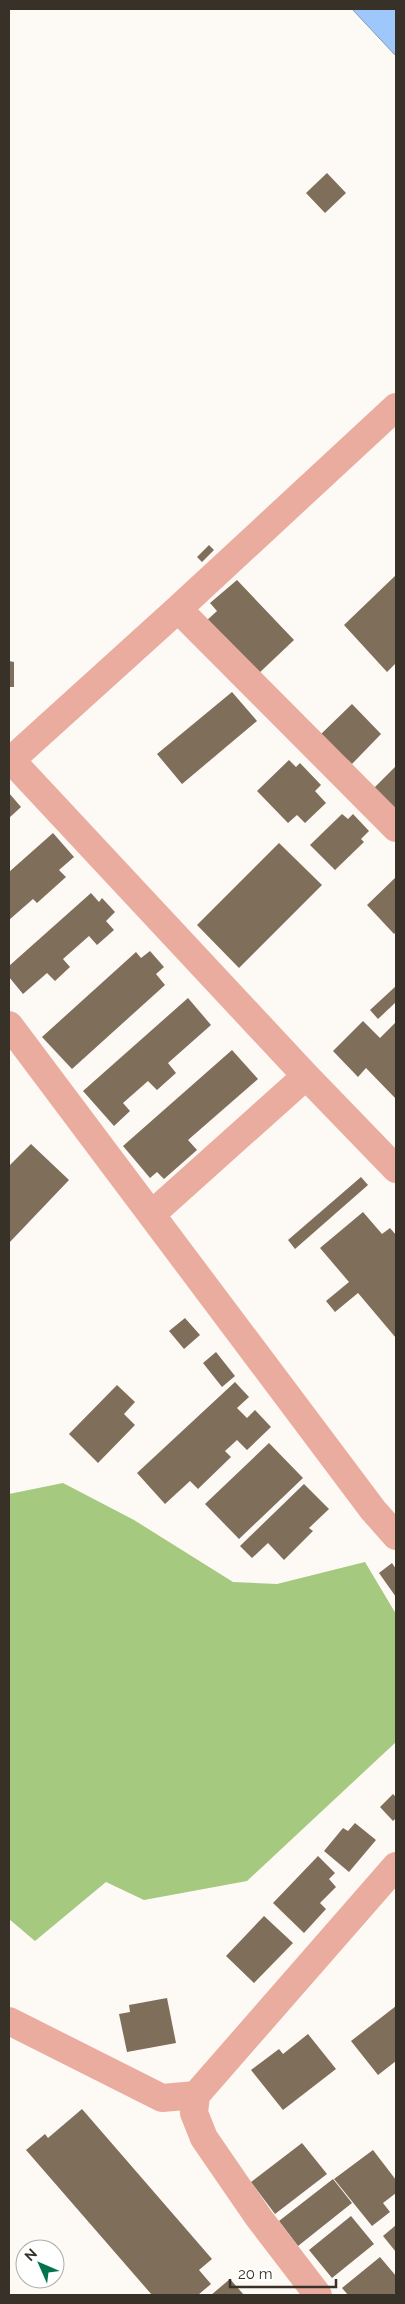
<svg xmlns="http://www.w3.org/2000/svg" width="405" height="2304" font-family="Raleway,sans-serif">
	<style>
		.forest { fill: #a4c97f }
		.water { fill: #9ec8fc; stroke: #7f9bbc }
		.building { fill: #7f6e5a }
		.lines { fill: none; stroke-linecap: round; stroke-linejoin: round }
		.minor { stroke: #eaac9f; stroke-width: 28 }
	</style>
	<rect width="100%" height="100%" fill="#fdf9f4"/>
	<path class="forest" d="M63,1483L134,1520L233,1582L277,1584L365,1562L396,1614V1742L247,1881L144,1900L106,1882L35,1941L9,1919V1494Z"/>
	<path class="water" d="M352,9H396V56Z"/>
	<path class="building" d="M327,173L346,193L325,213L306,193Z
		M209,545L214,550L202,562L197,557Z
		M396,575V663L387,672L344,625Z
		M237,580L294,640L257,675L204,623L217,611L210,603Z
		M9,661L14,662V687H9Z
		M232,692L257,721L182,784L157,754Z
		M352,704L381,734L352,764L320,735Z
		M289,760L296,767L300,763L321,785L315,791L326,803L305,823L297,815L288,823L257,791Z
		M396,766V816L371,791Z
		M9,793L21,807L9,818Z
		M342,814L348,819L353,814L369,831L361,839L364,842L335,870L310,845Z
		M53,833L74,857L59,870L66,877L37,903L33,899L9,920V872Z
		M279,843L322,885L239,968L197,925Z
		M396,877V932L394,934L367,905Z
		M91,893L99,902L102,898L115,912L106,921L114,930L97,945L89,936L63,959L70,967L55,981L47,973L23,994L9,977V966Z
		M150,951L164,967L156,974L165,985L72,1069L42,1037L136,952L141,958Z
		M396,986V1002L378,1019L370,1010Z
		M188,998L211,1025L168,1063L176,1073L157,1090L148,1081L123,1103L130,1111L114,1126L83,1091Z
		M363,1021L380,1038L396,1022V1099L366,1068L358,1077L333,1051Z
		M232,1050L258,1079L188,1140L197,1150L164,1179L157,1172L150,1178L123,1146Z
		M31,1144L69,1180L9,1243V1166Z
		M361,1177L368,1185L295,1249L288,1240Z
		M363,1212L382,1234L390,1228L396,1235V1338L358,1293L335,1312L326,1301L349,1282L320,1248Z
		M185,1318L200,1335L184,1349L169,1331Z
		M216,1352L235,1376L222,1387L203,1363Z
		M235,1382L249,1397L237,1408L247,1418L255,1410L271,1427L247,1450L237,1440L225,1451L231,1457L198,1489L190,1481L165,1504L137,1473Z
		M117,1385L135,1402L124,1414L135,1425L98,1463L69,1434Z
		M269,1443L303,1478L239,1539L205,1504Z
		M304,1484L329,1509L309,1528L313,1531L284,1560L268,1543L252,1558L240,1546Z
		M392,1563L396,1569V1597L379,1573Z
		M393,1794L396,1797V1818L393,1821L380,1807Z
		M355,1823L376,1840L349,1872L324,1851L343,1828L348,1831Z
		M318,1856L335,1873L329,1879L336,1887L320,1903L326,1909L304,1933L273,1903Z
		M264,1916L293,1943L254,1983L226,1956Z
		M167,1998L176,2043L127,2052L119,2014L130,2012L129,2005Z
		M396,2006V2061L378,2075L351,2041Z
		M308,2034L336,2069L283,2110L251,2070L279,2049L283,2054Z
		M82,2109L212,2259L199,2270L211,2284L198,2295H152L26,2150L45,2134L48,2138Z
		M302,2143L327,2174L275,2214L251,2182Z
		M373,2150L396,2180V2193L383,2203L390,2212L372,2226L334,2179Z
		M333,2179L352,2203L298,2246L279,2221Z
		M351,2216L374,2244L332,2278L309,2250Z
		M396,2225V2252L383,2236Z
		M380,2257L396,2276V2293L393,2295H348L342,2288Z
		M230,2279L244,2295H211Z"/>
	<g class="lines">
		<path class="minor" d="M178,609L396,828
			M11,760L306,1076L396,1169
			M9,762L178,609L396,407
			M9,1025L373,1510L396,1536
			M152,1214L306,1076
			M9,2021L162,2098L196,2095
			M318,2295L259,2218L204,2138L194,2113L196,2095L396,1866"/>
	</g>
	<rect width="405" height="2304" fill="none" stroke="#383128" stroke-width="20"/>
	<g transform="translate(40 2264) rotate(315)"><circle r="24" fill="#ffffff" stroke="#afada9"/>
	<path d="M0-4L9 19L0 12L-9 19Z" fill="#02734d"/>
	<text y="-8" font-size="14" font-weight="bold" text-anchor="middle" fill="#383128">N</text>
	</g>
	<path d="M230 2279v8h106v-8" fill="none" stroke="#383128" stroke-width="2.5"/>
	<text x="238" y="2279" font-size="15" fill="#383128" stroke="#ffffff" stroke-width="4" paint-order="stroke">20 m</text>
</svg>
